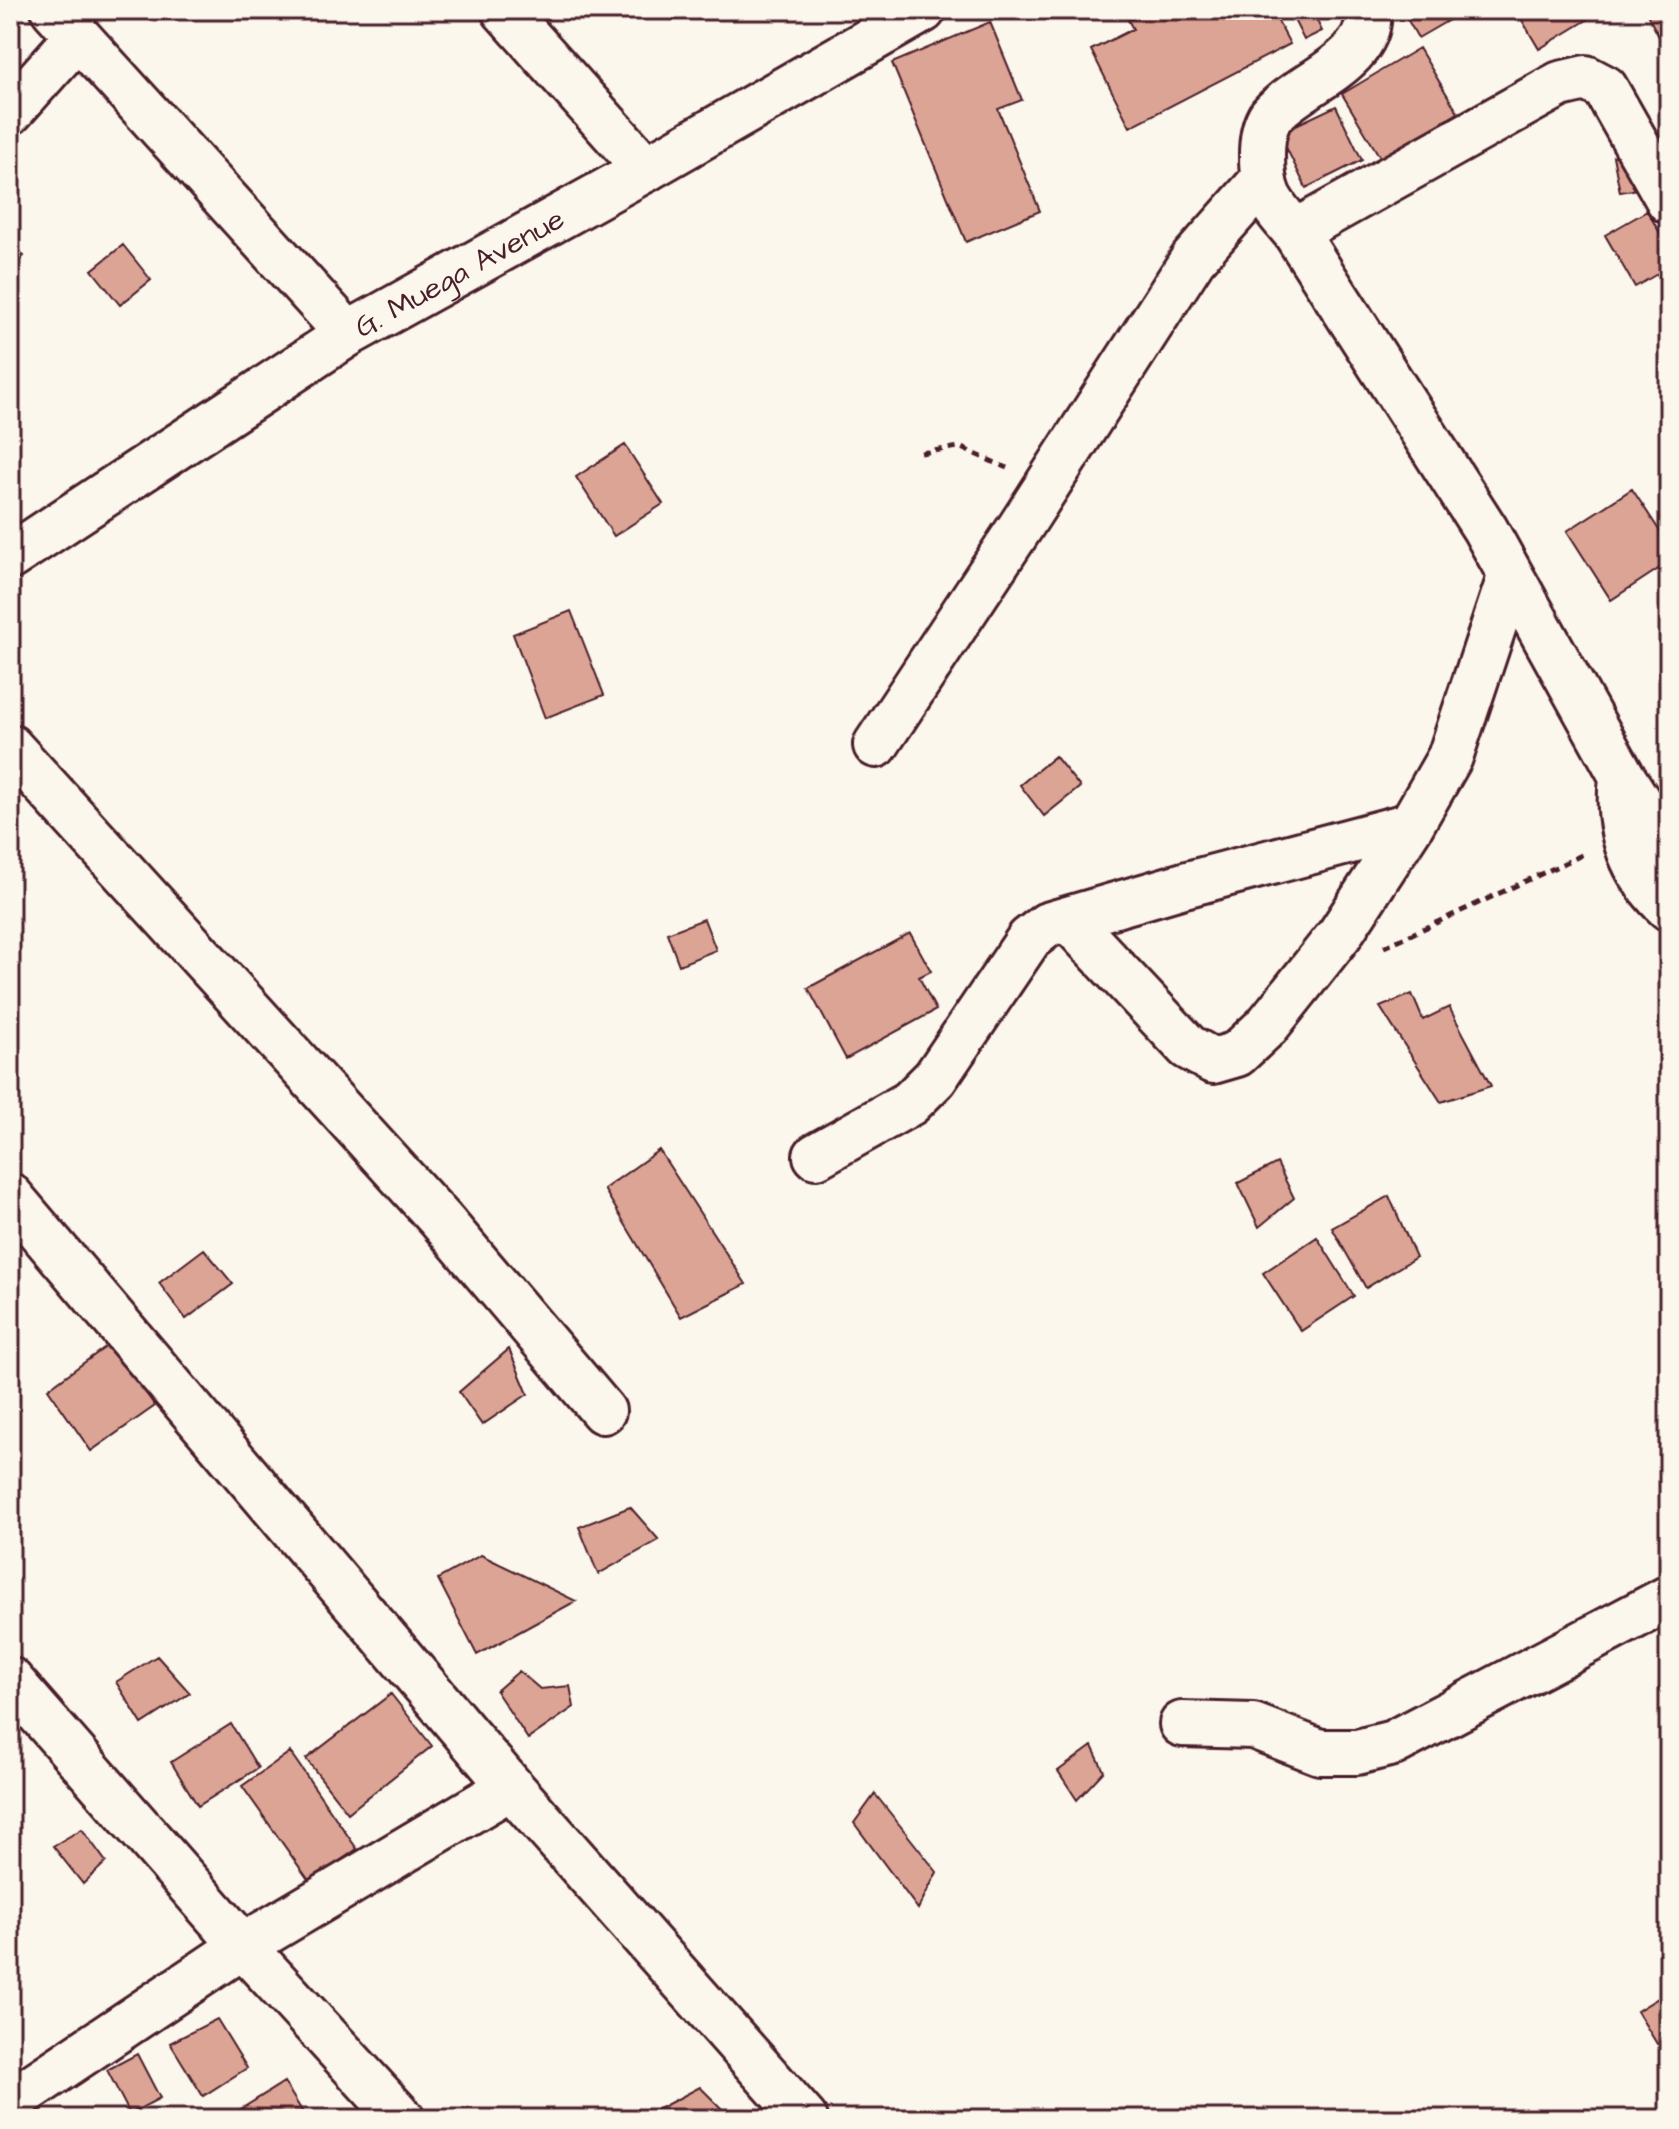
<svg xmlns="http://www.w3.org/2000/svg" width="1679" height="2129" font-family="'Architects Daughter',sans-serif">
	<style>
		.building { fill: #dca494; stroke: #4a1f2b; stroke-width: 2 }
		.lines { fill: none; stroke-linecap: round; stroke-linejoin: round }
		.minor-casing { stroke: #4a1f2b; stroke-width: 50 }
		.tertiary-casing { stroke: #4a1f2b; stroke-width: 50 }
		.path { stroke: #4a1f2b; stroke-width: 5; stroke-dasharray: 8 6; stroke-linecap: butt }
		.minor { stroke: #fbf7ec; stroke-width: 44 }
		.tertiary { stroke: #fbf7ec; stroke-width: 44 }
		.labels { text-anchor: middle; stroke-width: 6; stroke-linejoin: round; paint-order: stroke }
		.street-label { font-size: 30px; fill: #4a1f2b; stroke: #fbf7ec }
	</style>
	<rect width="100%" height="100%" fill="#fbf7ec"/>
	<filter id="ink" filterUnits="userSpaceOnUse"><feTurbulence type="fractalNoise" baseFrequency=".0125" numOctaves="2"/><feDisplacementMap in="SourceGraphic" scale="16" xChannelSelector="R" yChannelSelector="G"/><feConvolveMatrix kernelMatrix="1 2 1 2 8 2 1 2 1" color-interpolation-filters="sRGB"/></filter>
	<g filter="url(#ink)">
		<path class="building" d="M1148,10H1272L1290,44L1130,127L1091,50L1133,29L1128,20Z
			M1402,10H1460L1461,13L1418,38Z
			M1516,10H1581L1587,20L1539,49Z
			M1645,10H1669V56Z
			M1312,11L1322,31L1304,40L1294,20Z
			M990,22L1022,100L998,109L1040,211L966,242L892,63Z
			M1419,48L1458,113L1381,159L1342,94Z
			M1336,106L1362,160L1306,188L1279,133Z
			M1632,153L1638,189L1620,192L1613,156Z
			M1647,211L1669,248V267L1635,287L1605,235Z
			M10,243L24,256L10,270Z
			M123,245L151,280L120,305L92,270Z
			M625,445L663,504L614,536L576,477Z
			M1632,489L1669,545V562L1611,600L1567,531Z
			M571,611L604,695L545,718L513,634Z
			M1055,756L1080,787L1044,816L1020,785Z
			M704,919L716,950L679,965L667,933Z
			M910,933L931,971L919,977L936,1010L846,1059L808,988Z
			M1412,994L1423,1020L1449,1007L1491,1086L1441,1102L1380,1007Z
			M659,1150L746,1284L681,1317L604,1189Z
			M1277,1163L1294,1198L1259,1227L1238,1183Z
			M1389,1196L1416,1257L1366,1288L1332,1228Z
			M1317,1237L1354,1296L1301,1331L1263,1273Z
			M204,1249L233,1284L186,1319L159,1283Z
			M111,1343L155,1406L91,1451L48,1389Z
			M509,1349L528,1394L482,1425L459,1392Z
			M630,1507L659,1540L598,1574L579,1527Z
			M481,1555L576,1601L477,1655L438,1579Z
			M157,1656L190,1693L142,1724L116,1682Z
			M519,1671L540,1689L570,1686L574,1707L528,1739L496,1691Z
			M391,1694L432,1746L348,1813L306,1759Z
			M231,1724L258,1768L198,1806L171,1762Z
			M1092,1746L1104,1771L1077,1800L1058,1771Z
			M290,1752L357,1849L310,1882L242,1786Z
			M875,1794L937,1872L918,1909L854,1823Z
			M82,1829L106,1862L83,1884L53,1846Z
			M1660,1997L1669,2012V2037L1657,2044L1637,2011Z
			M217,2019L247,2068L203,2096L170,2043Z
			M137,2054L160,2098L130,2114L107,2070Z
			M284,2082L307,2119H225Z
			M700,2087L732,2119H649L647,2115Z"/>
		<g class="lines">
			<defs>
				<path id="minor" d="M54,10L348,334
					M504,10L646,169
					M1368,10C1374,57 1311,79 1281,106C1277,110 1271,114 1269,119C1263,130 1262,144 1262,155C1262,196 1270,202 1295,232L1560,84L1586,78L1605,88L1669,201
					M10,112L77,37
					M1295,232L1485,529L1622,776L1669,851
					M876,745L1021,526L1193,259L1262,181
					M10,747L441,1220L603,1411
					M1622,778C1616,829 1630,872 1669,908
					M1069,920L1188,1047L1213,1061L1237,1054L1267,1026L1340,934L1411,825L1450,757L1510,577
					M816,1156L910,1103L935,1078L1029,939L1047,925L1184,885L1411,825
					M10,1196L511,1787L805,2119
					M10,1680L243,1946L402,2119
					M1182,1724L1253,1726L1320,1752H1357L1393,1743L1669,1598
					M10,2102L243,1946L511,1787"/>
				<g id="tertiary">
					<path id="s1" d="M10,557L348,334L646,169L923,10"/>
				</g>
			</defs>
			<use href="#minor" class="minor-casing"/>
			<use href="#tertiary" class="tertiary-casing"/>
			<path class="path" d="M921,453L959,447L1007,468
				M1384,947L1586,853"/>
			<use href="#minor" class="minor"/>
			<use href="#tertiary" class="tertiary"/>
		</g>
	</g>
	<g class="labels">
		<g class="street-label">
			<text dy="10" stroke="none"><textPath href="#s1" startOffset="532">G. Muega Avenue</textPath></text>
		</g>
	</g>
	<rect width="1679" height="2129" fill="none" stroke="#fbf7ec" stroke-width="40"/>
	<rect x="20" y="20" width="1639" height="2089" fill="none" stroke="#4a1f2b" stroke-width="3" filter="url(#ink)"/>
</svg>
